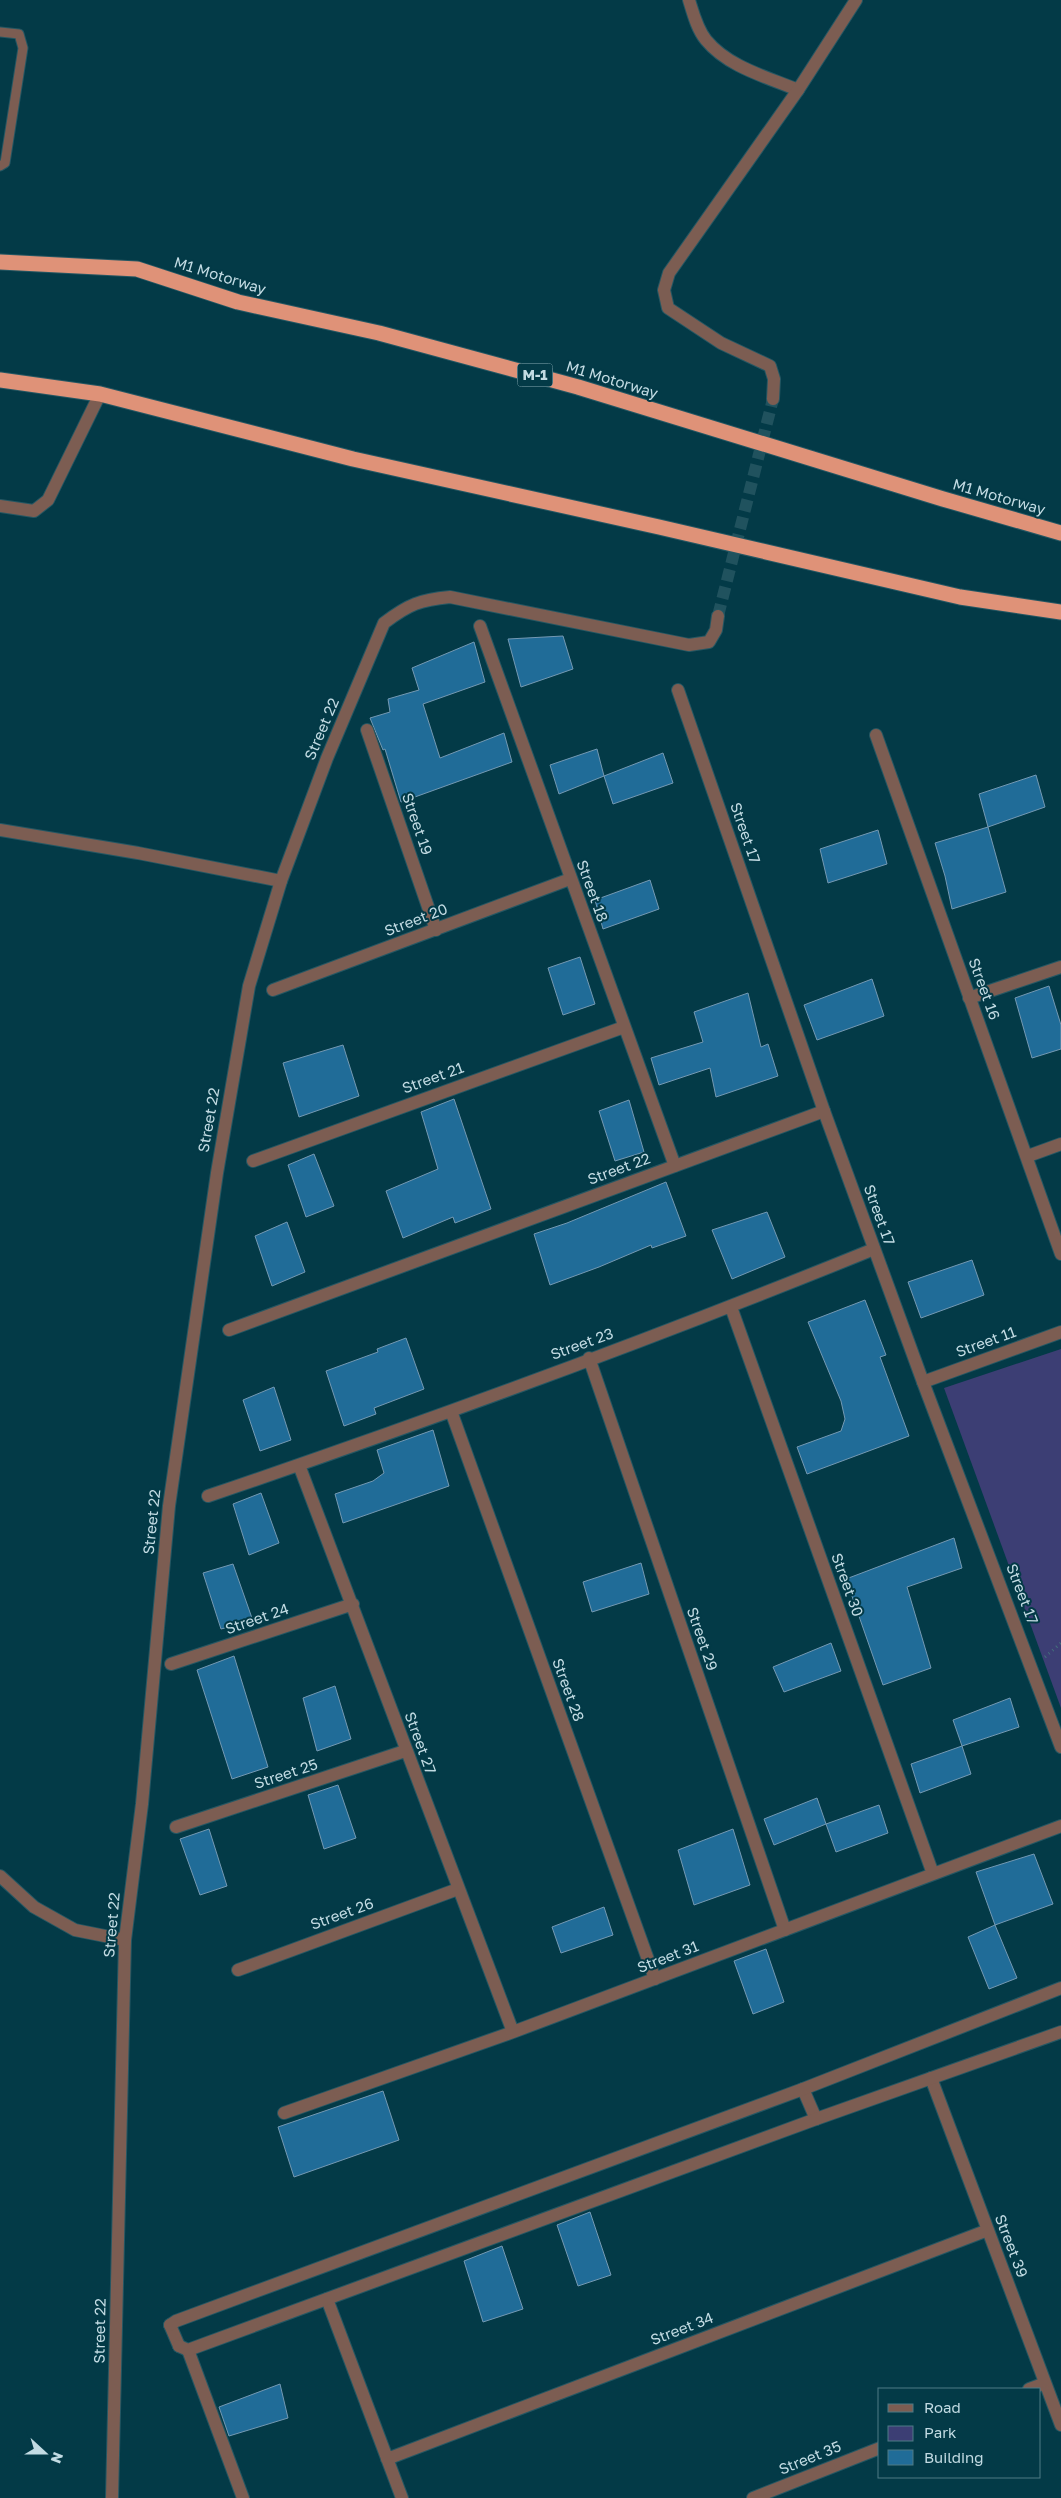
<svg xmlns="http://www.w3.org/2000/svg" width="1061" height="2498" font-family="'Golos Text',sans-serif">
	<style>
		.green { fill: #3c3e74 }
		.building { fill: #206c98; stroke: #7499b3 }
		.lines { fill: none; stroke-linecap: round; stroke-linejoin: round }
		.tertiary-tunnel { stroke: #20525e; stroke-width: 12; stroke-dasharray: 12 6; stroke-linecap: butt }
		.service-casing { stroke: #255763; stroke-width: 11 }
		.minor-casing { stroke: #255763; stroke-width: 14 }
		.tertiary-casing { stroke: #255763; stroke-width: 14 }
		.motorway-casing { stroke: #255763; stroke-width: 17 }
		.path { stroke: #44717c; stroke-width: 3; stroke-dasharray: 1 4; stroke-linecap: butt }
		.service { stroke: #7c5d52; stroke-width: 9 }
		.minor { stroke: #7c5d52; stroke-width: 12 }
		.tertiary { stroke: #7c5d52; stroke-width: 12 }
		.motorway { stroke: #df9278; stroke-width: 15 }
		.labels { text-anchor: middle; stroke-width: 4; stroke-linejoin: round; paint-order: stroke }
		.shield { fill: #033a47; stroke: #89abb4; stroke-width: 1 }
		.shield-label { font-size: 14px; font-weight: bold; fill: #c2dbe3 }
		.street-label { font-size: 15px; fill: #c2dbe3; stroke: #033a47 }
	</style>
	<rect width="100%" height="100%" fill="#033a47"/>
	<path class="green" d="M1061,1349V1708L944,1388Z"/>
	<path class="building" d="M563,636L573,669L521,687L508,639Z
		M474,642L485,682L423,704L440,758L504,733L512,762L401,802L385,749L383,750L370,718L390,712L388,699L419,690L412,668Z
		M597,749L604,776L559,794L550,765Z
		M663,753L673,783L613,804L604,776Z
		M1036,775L1045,807L988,827L979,794Z
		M988,827L1006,892L952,909L945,876L935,843Z
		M878,830L887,864L828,883L820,849Z
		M650,880L659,909L603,929L595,900Z
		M580,957L595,1004L563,1015L548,968Z
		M872,979L884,1016L817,1040L804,1005Z
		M1049,986L1061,1025V1049L1032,1058L1015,998Z
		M748,993L761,1047L768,1044L778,1076L716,1097L710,1068L659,1085L651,1058L703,1042L694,1012Z
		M343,1045L359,1096L299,1117L283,1063Z
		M454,1099L491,1209L455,1223L453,1217L403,1238L386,1191L438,1169L421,1112Z
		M629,1100L644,1152L615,1161L599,1111Z
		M314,1154L334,1206L306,1217L288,1165Z
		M666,1182L686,1236L652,1248L651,1245L599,1267L550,1285L534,1234L567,1223Z
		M767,1212L785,1257L732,1279L712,1230Z
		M287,1222L305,1272L272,1286L255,1236Z
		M972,1260L984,1295L921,1318L908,1282Z
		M865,1300L886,1355L880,1357L909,1436L807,1474L797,1447L841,1431L845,1419L841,1401L808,1322Z
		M406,1338L424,1389L374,1408L376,1414L344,1426L326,1371L378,1352L377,1349Z
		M274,1387L291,1440L260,1451L243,1400Z
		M433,1430L449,1486L343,1523L335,1494L373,1481L384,1473L377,1450Z
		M261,1493L279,1543L249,1555L233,1504Z
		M954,1538L962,1568L907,1587L931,1668L883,1685L846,1579Z
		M641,1563L649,1594L592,1612L583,1582Z
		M233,1564L253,1621L221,1629L203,1573Z
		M831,1643L841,1671L784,1692L773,1667Z
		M234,1656L268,1767L232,1779L197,1670Z
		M335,1686L351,1739L317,1751L303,1698Z
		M1010,1698L1019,1727L962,1746L953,1720Z
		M962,1746L971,1774L920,1793L911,1764Z
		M338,1785L356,1838L324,1849L308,1795Z
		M817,1798L826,1824L774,1845L764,1819Z
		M879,1805L888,1833L836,1852L826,1824Z
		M209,1829L227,1886L200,1895L180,1839Z
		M733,1829L750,1885L694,1905L678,1850Z
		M1034,1854L1053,1904L995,1925L976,1872Z
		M604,1907L613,1935L561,1953L552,1927Z
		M995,1925L1017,1978L989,1989L968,1937Z
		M766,1949L784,2002L753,2014L734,1961Z
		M383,2091L399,2140L294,2177L278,2127Z
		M590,2212L611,2275L578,2286L557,2225Z
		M502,2246L523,2309L483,2322L464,2261Z
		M280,2384L288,2418L229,2436L219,2407Z"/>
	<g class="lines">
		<path class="tertiary-tunnel" d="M718,616L773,399"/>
		<defs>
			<path id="service" d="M0,32L19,34L23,48L5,163L0,166"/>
			<path id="minor" d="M689,0C693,13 697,29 706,40C728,67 767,77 798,90
				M0,506L34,511L48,500L100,394
				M480,626L675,1166
				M367,730L436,930
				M876,735L1061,1254
				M0,830L138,853L281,881
				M273,990L570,879
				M969,998L1061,967
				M1028,1156L1061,1144
				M253,1161L624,1027
				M731,1307L933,1874
				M229,1330L824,1111
				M589,1358L785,1930
				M923,1382L1061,1332
				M451,1411L655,1979
				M299,1465L513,2032
				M208,1496C432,1420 655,1338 874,1249
				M171,1664L353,1604
				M176,1827L405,1751
				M0,1876L34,1907L75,1930L125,1940
				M238,1970L458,1889
				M931,2078L1061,2425
				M803,2089L816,2119
				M284,2113L513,2032L1061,1826
				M327,2299L402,2498
				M170,2325L179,2346
				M188,2350L243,2498
				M1029,2389L1045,2383
				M387,2459L988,2230
				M753,2498L880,2448"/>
			<path id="tertiary" d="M773,399L774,379L770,366L721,343L668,308L664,290L669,273L798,90L856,0
				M678,690L824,1111L923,1382L1061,1747
				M170,2325L176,2321L803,2089L1061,1988
				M179,2346L188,2350L816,2119L1061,2032
				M112,2498L125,1940L142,1804L169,1506L217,1173L249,986L281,881L327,758L384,623C409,604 420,600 450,597L689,645L709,642L716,630L718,616"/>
			<path id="motorway" d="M0,262L137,269L238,302L379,333L578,387L943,499L1061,533
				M0,380L100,394L353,459L659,527L960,597L1061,612"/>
		</defs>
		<use href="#service" class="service-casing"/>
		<use href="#minor" class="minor-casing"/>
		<use href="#tertiary" class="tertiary-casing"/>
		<use href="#motorway" class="motorway-casing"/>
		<path class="path" d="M1045,1657L1061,1643"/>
		<use href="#service" class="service"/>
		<use href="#minor" class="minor"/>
		<use href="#tertiary" class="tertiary"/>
		<use href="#motorway" class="motorway"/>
	</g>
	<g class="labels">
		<rect class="shield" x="517.5" y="363.5" width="35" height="23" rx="4"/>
		<g class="shield-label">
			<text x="535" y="380">M-1</text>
		</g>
		<g class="street-label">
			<text transform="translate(220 276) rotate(17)" y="5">M1 Motorway</text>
			<text transform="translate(612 380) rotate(17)" y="5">M1 Motorway</text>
			<text transform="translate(999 497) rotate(16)" y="5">M1 Motorway</text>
			<text transform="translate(322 729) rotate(-67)" y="5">Street 22</text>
			<text transform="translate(417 824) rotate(71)" y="5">Street 19</text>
			<text transform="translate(745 833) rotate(71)" y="5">Street 17</text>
			<text transform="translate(592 891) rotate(70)" y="5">Street 18</text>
			<text transform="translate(416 920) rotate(-21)" y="5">Street 20</text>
			<text transform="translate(984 989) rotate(70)" y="5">Street 16</text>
			<text transform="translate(433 1078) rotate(-20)" y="5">Street 21</text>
			<text transform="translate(209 1120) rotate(-80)" y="5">Street 22</text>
			<text transform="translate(619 1169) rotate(-20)" y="5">Street 22</text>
			<text transform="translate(879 1215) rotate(70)" y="5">Street 17</text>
			<text transform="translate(986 1342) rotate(-20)" y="5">Street 11</text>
			<text transform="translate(582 1344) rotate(-20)" y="5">Street 23</text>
			<text transform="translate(152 1522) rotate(-84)" y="5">Street 22</text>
			<text transform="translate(847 1585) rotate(70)" y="5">Street 30</text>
			<text transform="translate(1022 1594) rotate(69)" y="5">Street 17</text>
			<text transform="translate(257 1619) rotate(-19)" y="5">Street 24</text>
			<text transform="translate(702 1639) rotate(71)" y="5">Street 29</text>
			<text transform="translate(568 1690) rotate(70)" y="5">Street 28</text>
			<text transform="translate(420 1743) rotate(70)" y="5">Street 27</text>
			<text transform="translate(286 1774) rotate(-18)" y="5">Street 25</text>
			<text transform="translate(342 1914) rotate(-20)" y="5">Street 26</text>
			<text transform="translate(112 1925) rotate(-85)" y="5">Street 22</text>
			<text transform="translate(668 1957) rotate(-21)" y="5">Street 31</text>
			<text transform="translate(1011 2246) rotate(69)" y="5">Street 39</text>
			<text transform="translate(682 2329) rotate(-21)" y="5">Street 34</text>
			<text transform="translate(100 2331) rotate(-89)" y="5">Street 22</text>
			<text transform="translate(810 2458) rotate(-22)" y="5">Street 35</text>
		</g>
	</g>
	<rect x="878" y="2388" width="162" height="90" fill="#033a47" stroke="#4f7a85"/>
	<rect x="888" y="2404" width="25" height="8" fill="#7c5d52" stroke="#4f7a85"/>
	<text x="924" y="2413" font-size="15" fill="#c2dbe3">Road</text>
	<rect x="888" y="2426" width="25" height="15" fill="#3c3e74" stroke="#4f7a85"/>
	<text x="924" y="2438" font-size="15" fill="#c2dbe3">Park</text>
	<rect x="888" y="2450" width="25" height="15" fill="#206c98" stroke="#4f7a85"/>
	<text x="924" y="2463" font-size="15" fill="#c2dbe3">Building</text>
	<g transform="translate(45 2453) rotate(111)" stroke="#033a47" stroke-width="4" paint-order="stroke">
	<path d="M0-4L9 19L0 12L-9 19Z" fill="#c2dbe3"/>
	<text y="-8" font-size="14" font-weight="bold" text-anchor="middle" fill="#c2dbe3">N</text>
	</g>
</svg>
